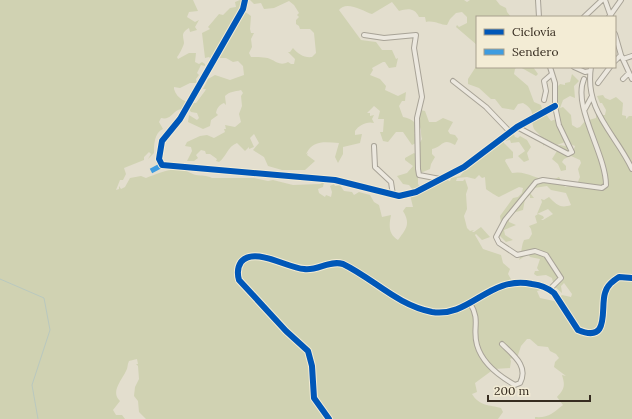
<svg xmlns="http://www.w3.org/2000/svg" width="632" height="419" font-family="Lora,serif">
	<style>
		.green { fill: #d0d2b2; fill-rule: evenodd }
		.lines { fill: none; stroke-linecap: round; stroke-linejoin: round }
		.stream { stroke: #b9c8bf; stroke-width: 1 }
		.minor-casing { stroke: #a8a397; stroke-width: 6 }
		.minor { stroke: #ece8df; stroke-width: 4 }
		.quiet { stroke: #3e9ce0; stroke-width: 5; stroke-dasharray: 10 5; stroke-linecap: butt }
		.cycleway-casing { stroke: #f3ecd5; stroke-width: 8 }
		.cycleway { stroke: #0057b8; stroke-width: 6 }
	</style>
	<rect width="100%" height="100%" fill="#e3dece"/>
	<path class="green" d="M0,0H193L198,11L189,12L187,17L195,22L199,20L195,27L197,30L190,32L189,28C181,33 183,35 184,43C184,45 179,55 177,57L178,59L189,53H196L195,62L199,64L202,62L205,64V66L201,65L197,73L199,75L196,79L197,83H190L180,88L174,87V89C177,99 186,103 196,103L205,91L206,89H203L208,79L215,75L230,80L244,75L243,66L238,61L233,62L226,58H216L213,55L211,56L212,60L209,57L205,58L202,33L210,29L208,27L219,14L223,15L230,8L236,7L235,2L240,0L248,2V4L244,11L251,16L250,29L251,33H254L251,39L252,47L249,53L251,57C255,57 268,57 270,59C277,62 281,66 288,62L291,64H294L295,59L288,52H290L293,48C298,54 304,58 312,57L316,53L314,33L310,29H300L299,26L296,24V20L299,17L297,15L299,13L294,5L289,1L274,8L264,9L261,3L254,4L250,0H464L467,2L470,0H496L500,5L506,8L507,12L511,17H477V45L456,27L457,25L459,27L467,23V17L462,12L456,13L450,19L447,25C440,25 434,20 426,22L425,17H419C415,8 408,8 399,11L392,2L372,14C363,11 346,0 339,10L361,40L376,42L382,50H392L396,59L398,58L396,67L389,68L385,62H383L372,68L373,70L370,75L380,79L386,86L385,90L398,96L406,92L405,101H402L399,106L403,117C412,119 417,122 418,131L414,133L417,136L416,143L412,145L403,132H396L388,142L383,141L380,132H383L384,119H378L380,111L374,106L367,113H370V116L374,115L372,119L374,123C367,121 359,125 355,131V135L362,134L360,143L343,147V154L338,163L335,157L339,143C324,142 313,140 306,154L308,153L307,155L315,161L305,170H282L268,166L264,157L253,150L259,143L254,134L250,138L254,147L249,149V147L245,151L237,143C227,147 227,156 219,162L216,161L217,159L210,154H206L205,151L201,150L196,155L198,158L194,161H187L192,151L191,147L185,146L187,142L200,136L207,135L214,138L225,132L224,129H226L225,125L235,127L241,122L239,114L242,106L241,96L243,93L241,90C234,92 230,91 225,96L226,105L224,103C219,105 217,108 216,113L218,115L211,120L210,126L203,129L188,122L189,115L197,120L199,118L197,113L191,112L188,108C184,110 182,108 178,110C171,114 170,120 161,118L159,122L163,129C154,133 154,145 154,153L148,159L151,154L149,152L144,157V160L124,168L126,174L123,180H120L116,190L119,189V186L121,189L125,187L130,178L141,176L146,178C157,174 169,168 182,170C187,170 191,174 196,175C202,176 206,175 212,178H254L268,181L273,180L293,185L320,184L324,182L323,187L318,189L319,193L325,197L326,195L331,197L332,192L330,186L334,184L335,186L340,185L344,191L352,192L354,195L359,192L370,195L374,202L379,205L382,217L391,215C389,225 388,234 398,240C406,229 411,224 403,211L406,207H413L410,195L413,190L409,185L403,184L397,176L407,173L413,166L405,160V158L414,153L417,155L420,152L419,144L422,139C421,136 421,133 421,130C419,121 410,117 420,110L425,111L429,122H436L443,118L453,122L448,131L450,134L455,135L458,139L455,145C442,137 443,147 432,149V154L435,157L431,164L430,169L418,174V184L422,190L447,180L450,181L451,178L460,176L469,165L490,151L500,136L513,128L512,130L515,137L518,138L520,136L527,140L531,147L527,153L529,160L524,162L518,156L525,151L519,142L511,143L510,140L504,141V143L513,152V158L506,159L505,161L512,173C529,169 542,186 559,177L565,187L577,184L580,177L578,169L581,163L580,160L571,156L564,159L562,162L566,166V170L561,171L558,164L552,159L557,151L556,149L559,150L558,146L560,145L569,147L567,150L574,149L575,146L565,142L557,145L547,140L543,146V139C541,135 536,132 534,129C529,117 538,112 523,103L518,104L514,110L502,108L495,99H491L479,88L468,84V79L477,65V67H517L515,69L514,74L528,86L534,102L541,105L542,109L551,121L556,119L559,110L555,97L558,95L555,93L556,88L560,84L565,85V83L570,82L572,74L579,81L574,86L575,98L570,96L563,100L560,108L563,107L571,115L572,125L577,128L580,127L585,121L596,118V115H605L606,110L602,103H600L597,96L603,95L605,98L610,100L616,97L623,103L622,115L626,116V119L629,116H632V419H535V417C549,418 553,413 563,405L557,397C565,389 565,385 562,375L566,376L554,367L555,362L559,358L556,354L550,351L548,347L538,346L530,339H527L521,346L518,355L510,359L511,361L510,368L494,369L475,383L477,392L472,394C479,406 490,405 501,408L503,412L498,419H146L139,412L138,401L134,396L135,387L139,379L138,366L136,364H138L137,359L129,361C127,365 128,368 126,371C122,380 110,392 120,401L113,410L116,415H122L125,419H0ZM479,175L482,178L485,177L486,189C487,190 498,197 499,197L519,187L523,188L522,193L518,197L513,198L500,216L501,223L497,233L506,242L513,240L505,235L504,230L516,225L509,222V214L523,210L525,199L530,195V198H534L530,193L534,188L547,186L551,190L566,193L571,205C560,209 556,204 549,197L544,200L541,199L542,202L537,214L548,209L553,214L543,220H541L544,218L543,216L538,214L535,216L537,223L529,226L531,229L532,234L529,239L524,240C521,246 522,253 519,260L528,254L530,257L540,259L537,268L539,271H535L534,274L537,276L546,275L552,278L554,286L562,293L561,286L564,283L572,294L571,297L562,295L554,301L540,298L537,291L544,289L541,282H534L527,279L521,282L512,281L508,274L510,269L503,263L501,255L483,249L475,235L476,234L482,240L490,237L481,227L474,232H472L474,230L470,231L467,228L464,216L467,209L466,194L468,188L465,179L463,181H456L457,178L467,177L475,179Z
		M520,67H533L538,74L536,76Z"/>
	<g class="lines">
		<path class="stream" d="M0,279L44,298L50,330L32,385L38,419"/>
		<defs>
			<path id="minor" d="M245,0L243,9L180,119L162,141L159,159L162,165L335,180L399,196L416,192L464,167L517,127L555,106
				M538,0L539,17
				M605,0L611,17
				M584,17L602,0
				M609,17L621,0
				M615,34L621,55L632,79
				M364,35L384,38L416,35L414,48L422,97L417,118L418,169L419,175L440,179
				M623,59L632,56
				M615,61L621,55
				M574,67L585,72L590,71
				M591,67C584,111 616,134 632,169
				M623,79L629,73
				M453,81L486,107L510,132
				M598,83L610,67
				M544,100L546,91L544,81L552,74
				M585,109L592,96
				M517,127L568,154L572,152L559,125L555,106V83L550,67
				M374,146L375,167L391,182L393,195
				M550,289L561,278L546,255L535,251L517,255L499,243L496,237L505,220L536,182L543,180L602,188L606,185C606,154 572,106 584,79
				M470,303C481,321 472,328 477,345C482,363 499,376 515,385L520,383C529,366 513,355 502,344
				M329,419L314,398L312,366L308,351L286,331L239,280C237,273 237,268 241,262C254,246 287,268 304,269C318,271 329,260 343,264C374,279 397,305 432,312C470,318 489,275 532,284C540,285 548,288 554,293L578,330C611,344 600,308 605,293C607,285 613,281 619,277L632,278"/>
		</defs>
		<use href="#minor" class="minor-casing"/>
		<use href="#minor" class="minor"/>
		<path class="quiet" d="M151,171L162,165"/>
		<defs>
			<path id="cycleway" d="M245,0L243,9L180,119L162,141L159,159L162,165L335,180L399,196L416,192L464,167L517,127L555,106
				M329,419L314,398L312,366L308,351L286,331L239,280C237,273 237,268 241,262C254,246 287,268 304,269C318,271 329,260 343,264C374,279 397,305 432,312C470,318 489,275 532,284C540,285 548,288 554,293L578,330C611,344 600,308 605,293C607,285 613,281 619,277L632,278"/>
		</defs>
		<use href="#cycleway" class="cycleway-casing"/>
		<use href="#cycleway" class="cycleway"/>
	</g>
	<rect x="476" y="16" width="140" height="52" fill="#f3ecd5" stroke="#a79f8d"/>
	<rect x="484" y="29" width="20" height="6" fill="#0057b8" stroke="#a79f8d"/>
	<text x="512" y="36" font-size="12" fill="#362c20">Ciclovía</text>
	<rect x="484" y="49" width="20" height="6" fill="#3e9ce0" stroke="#a79f8d"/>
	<text x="512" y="56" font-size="12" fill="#362c20">Sendero</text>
	<path d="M488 395v6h102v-6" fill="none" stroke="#362c20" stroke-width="2"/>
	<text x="494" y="395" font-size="12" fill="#362c20" stroke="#f3ecd5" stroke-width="3" paint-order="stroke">200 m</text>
</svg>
